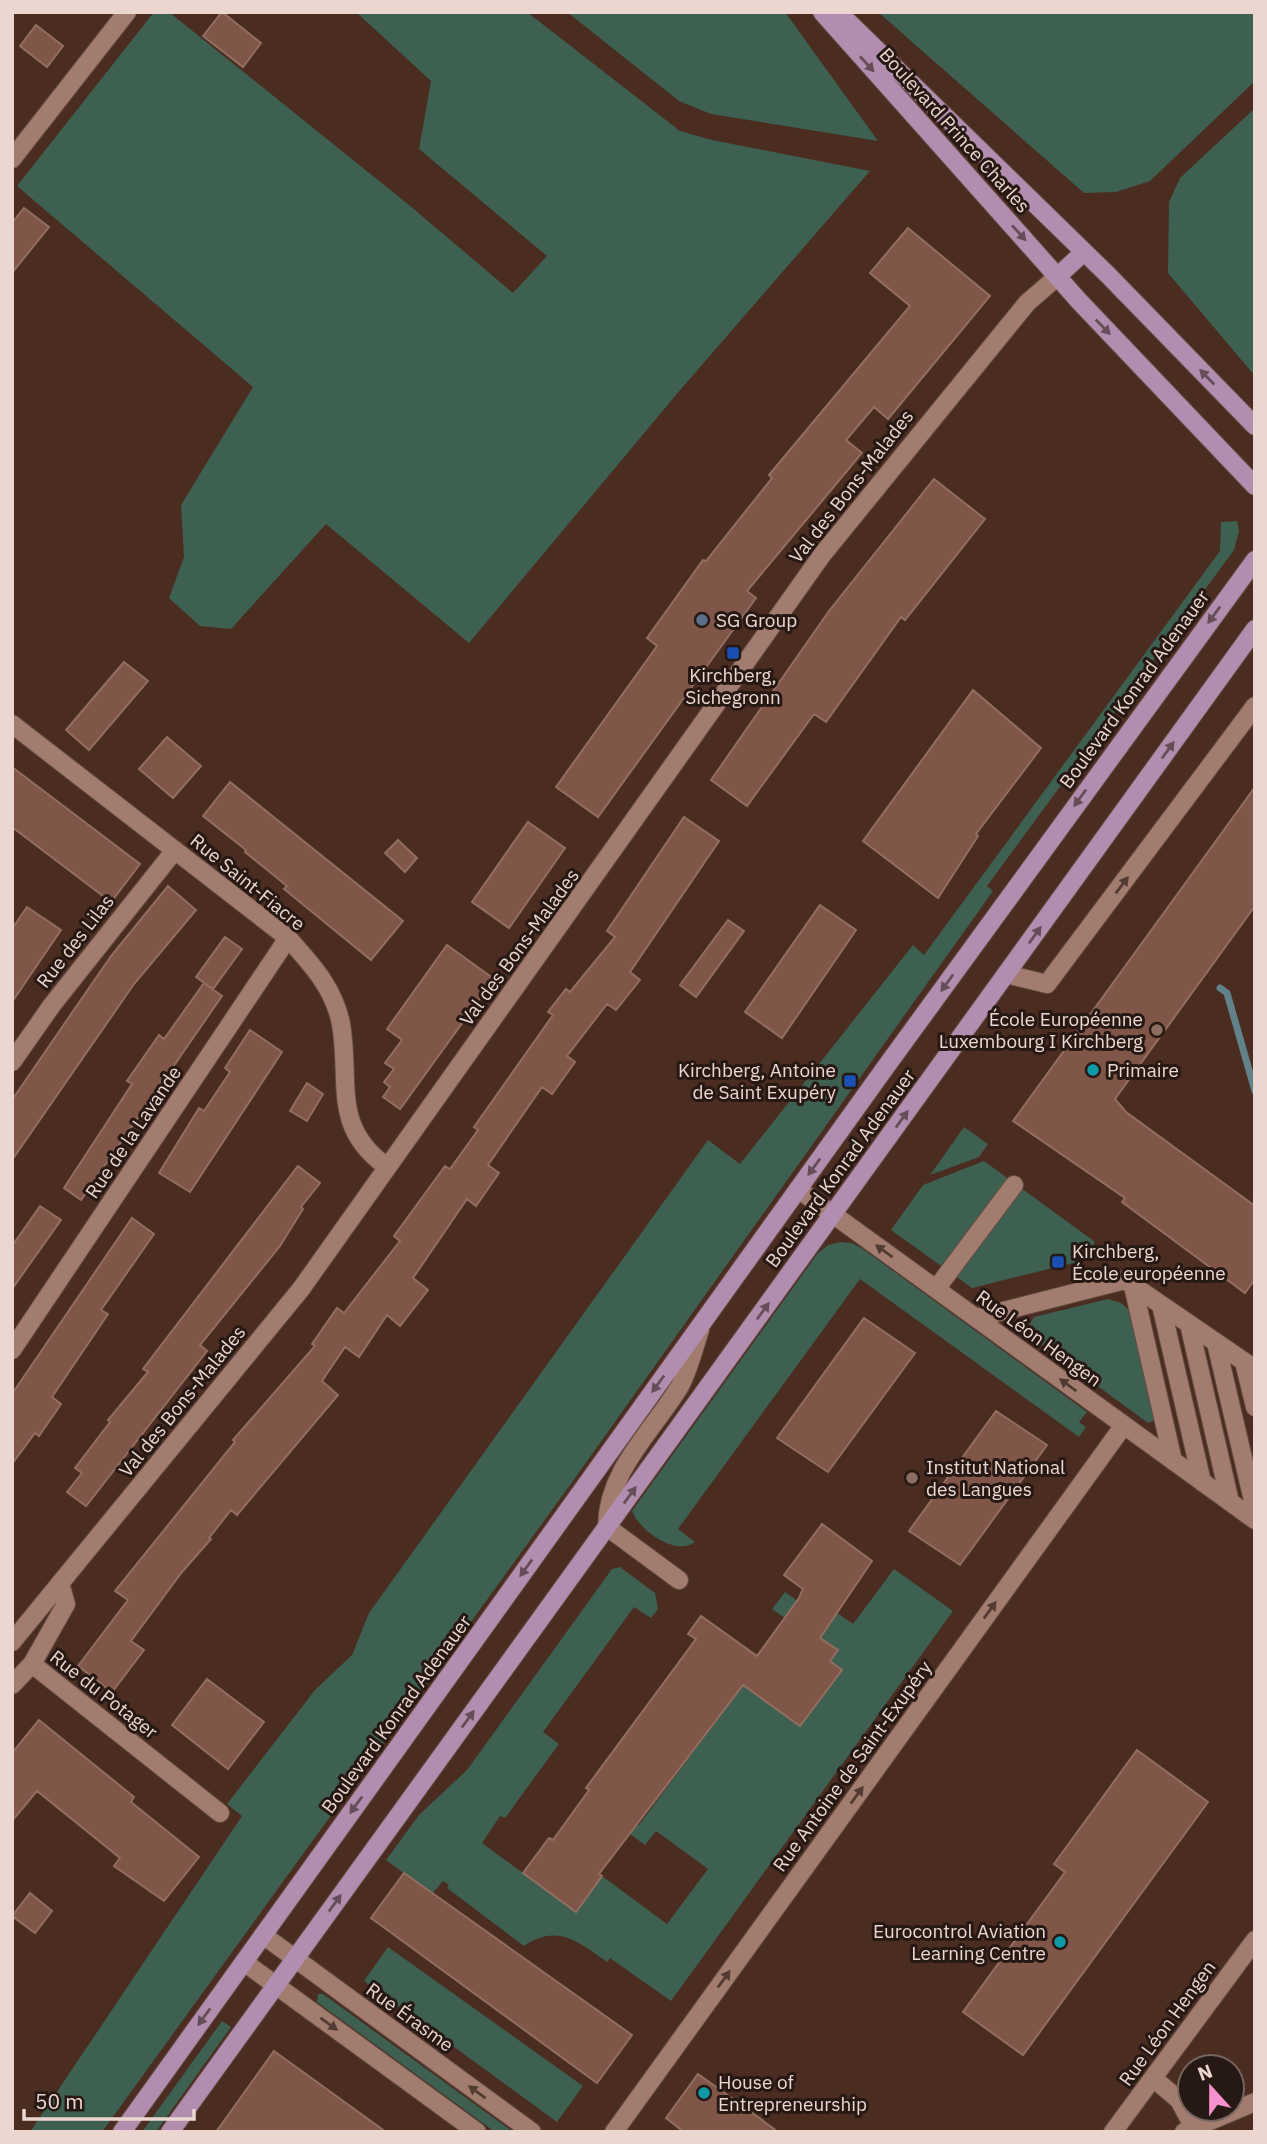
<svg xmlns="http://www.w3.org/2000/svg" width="1267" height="2144" font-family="'IBM Plex Sans',sans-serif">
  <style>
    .green { fill: #3d6051 }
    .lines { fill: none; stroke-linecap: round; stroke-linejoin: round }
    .stream { stroke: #628289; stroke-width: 7 }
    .building { fill: #7f5648; stroke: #926e61; stroke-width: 2 }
    .minor-casing { stroke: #644a41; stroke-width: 20 }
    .major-casing { stroke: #644a41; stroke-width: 20 }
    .minor { stroke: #a17c6f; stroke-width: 18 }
    .major { stroke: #b18eaf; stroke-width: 18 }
    .oneway { fill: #654d59 }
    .oneway2 { fill: #513b33 }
    .service-dot { fill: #5c6f8a; stroke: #261813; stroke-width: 2.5 }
    .transit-dot { fill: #1a4fb4; stroke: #261813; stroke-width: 2.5 }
    .education-dot { fill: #8d6e63; stroke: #261813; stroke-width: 2.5 }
    .culture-dot { fill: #0f9aa8; stroke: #261813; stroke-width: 2.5 }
    .labels { text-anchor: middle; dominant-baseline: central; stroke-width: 6; stroke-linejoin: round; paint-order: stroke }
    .street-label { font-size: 19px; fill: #ebd7d0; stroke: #261813 }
    .poi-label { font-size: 19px; fill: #ebd7d0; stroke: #261813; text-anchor: start }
  </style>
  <rect width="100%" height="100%" fill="#4a2c21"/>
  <!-- green -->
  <path class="green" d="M154,12H169L409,205L513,293L547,256L419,149L431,81L356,12H527L680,131L712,140L870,171L681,389L469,643L326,524L231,629L200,626L169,598L184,557L181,505L253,387L17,186Z
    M567,12H785L878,141L711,114L679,101Z
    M878,12H1255V81L1150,181L1116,192L1084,193Z
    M1255,108V376L1168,273L1169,202L1180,178Z
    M1237,521L1239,531L1234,550L987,886L993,891L570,1485L102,2132H30L242,1816L227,1804L315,1690L352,1655L369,1613L708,1140L740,1164L913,945L924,955L1220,551L1221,522Z
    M964,1127L988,1144L979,1157L930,1175Z
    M984,1161L1095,1242L1085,1260L972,1288L891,1230L923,1185Z
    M840,1242L852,1243L863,1249L1087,1412L1079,1422L1086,1427L1079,1437L860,1279L678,1529L695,1542C676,1557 639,1530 632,1511L818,1253L828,1245Z
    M1108,1299L1121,1303L1131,1312L1161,1417L1148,1423L1039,1343L1029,1325L1034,1317Z
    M620,1567L655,1593L658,1609L651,1618L634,1607L543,1732L559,1744L505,1818L500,1816L482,1843L575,1911L602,1876L667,1924L708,1869L656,1831L645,1845L630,1834L636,1824L639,1825L743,1685L800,1726L841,1670L830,1661L837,1650L788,1614L785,1618L772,1609L785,1592L829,1624L837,1613L853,1624L894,1569L953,1611L671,2001L610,1958L607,1962C579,1942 557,1923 524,1946L447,1888L449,1885L443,1881L432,1894L386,1860L419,1815L467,1770L612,1569Z
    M388,1947L583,2086L557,2122L364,1981Z
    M318,1994H323L513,2132H495L317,2002Z
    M222,2021L231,2027L156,2132H142Z"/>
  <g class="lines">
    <!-- stream -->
    <path class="stream" d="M1220,988L1227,993L1255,1091"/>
  </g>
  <!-- building -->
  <path class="building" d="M222,12L261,43L243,67L203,36Z
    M36,25L63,46L47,67L20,46Z
    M24,208L49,227L12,273V223Z
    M908,228L990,296L888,419L874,407L846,440L862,453L747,591L756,598L598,817L556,787L657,646L647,638L703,560L706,561L772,478L769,475L910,306L870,273Z
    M934,479L985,519L905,620L901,617L826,722L814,714L747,806L711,780L829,611Z
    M124,662L148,681L89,750L66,730Z
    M973,690L1041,748L976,834L978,836L938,898L863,841Z
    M167,737L201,766L173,798L139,769Z
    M12,767L140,864L111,902L12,827Z
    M230,782L403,921L371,960L284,889L287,886L245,852L246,850L203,816Z
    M1255,787V906L1115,1099L1126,1112L1255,1206V1279L1245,1293L1122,1202L1125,1198L1013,1121Z
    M684,817L719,841L630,972L640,980L616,1010L607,1004L567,1056L575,1062L552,1094L542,1087L488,1165L499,1173L476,1206L467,1199L413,1278L428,1290L400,1326L387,1315L359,1357L345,1347L322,1381L338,1395L237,1515L231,1510L209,1538L211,1539L182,1572L131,1641L144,1650L112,1692L78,1666L128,1600L115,1591L235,1442L233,1440L315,1346L312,1344L337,1308L344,1313L400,1241L394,1236L445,1166L450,1169L478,1130L474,1127L553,1015L548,1012L566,989L570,992L615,937L607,931Z
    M528,822L565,848L509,928L472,902Z
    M398,840L417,858L405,872L385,853Z
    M168,886L196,910L134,984L12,1160V1100L111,956Z
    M820,905L856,930L782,1038L745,1012Z
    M27,907L61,930L12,1002V929Z
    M728,920L744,931L696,997L680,985Z
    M225,937L242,949L213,989L196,977Z
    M447,945L494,979L400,1109L383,1097L390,1087L384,1082L394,1069L385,1063L402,1040L387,1029Z
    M204,983L222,996L81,1200L64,1188L132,1084L127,1081L159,1035L164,1039Z
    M250,1030L282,1052L190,1192L159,1173L199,1108L204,1111L230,1072L225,1068Z
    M307,1083L323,1094L307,1121L290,1111Z
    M298,1166L320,1183L301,1207L303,1209L280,1246L200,1345L207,1351L86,1506L67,1492L82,1473L75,1468L110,1422L108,1420L148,1372L143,1369Z
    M40,1206L61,1220L12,1289V1246Z
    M132,1218L154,1234L101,1310L108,1314L52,1397L61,1404L39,1436L35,1433L12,1464V1394Z
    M864,1318L915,1353L828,1472L777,1438Z
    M996,1411L1047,1445L960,1565L909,1531Z
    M822,1524L872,1561L820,1638L838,1650L830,1661L842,1670L800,1726L743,1685L599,1874L602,1876L576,1912L523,1873L549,1838L553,1840L589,1790L586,1788L696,1639L688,1634L701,1616L757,1656L799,1598L803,1589L784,1575Z
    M207,1679L264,1722L228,1769L172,1725Z
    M39,1720L134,1797L131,1802L199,1857L164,1901L114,1866L120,1858L37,1791L12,1821V1753Z
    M1137,1750L1208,1802L1023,2055L963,2012L1065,1872L1054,1864Z
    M404,1873L632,2035L597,2083L371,1918Z
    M30,1893L52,1911L35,1933L12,1916Z
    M274,2051L386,2132H216Z
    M698,2074L750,2111L778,2132H684L666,2118Z"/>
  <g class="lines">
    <!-- minor casing -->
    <g class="minor-casing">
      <path id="minor" d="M12,159L127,12
        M12,724L288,938C312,965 334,988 341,1024C351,1081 331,1127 386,1166
        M1006,974L1047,984L1255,706
        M12,1062L52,1005L175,850
        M798,1189L1255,1520
        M1133,1286L1173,1461
        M936,1289L1014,1185
        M1161,1305L1202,1482
        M976,1318L1125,1280L1255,1369
        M1189,1324L1230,1502
        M1216,1343L1255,1509
        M12,1350L288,938
        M1244,1362L1255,1407
        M679,1580L607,1527C607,1471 652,1432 680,1386C689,1369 694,1348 700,1330
        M60,1583L66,1604L32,1664L220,1813
        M12,1642L301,1289L822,555L1027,303L1058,276
        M12,1685L32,1664
        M263,1935L532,2132
        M244,1962L477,2132
        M1153,2078L1179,2100L1194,2128
        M614,2132L1124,1425
        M1113,2132L1255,1940
        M1184,2132L1255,2102"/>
    </g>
    <!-- major casing -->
    <g class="major-casing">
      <path id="major" d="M822,12L1079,301L1255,486
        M838,12L1108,275L1255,426
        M1058,276L1084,252
        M122,2132L885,1068L1255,560
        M170,2132L1255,629"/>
    </g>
    <!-- minor -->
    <use href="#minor" class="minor"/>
    <!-- major -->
    <use href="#major" class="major"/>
  </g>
  <!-- one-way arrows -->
  <defs><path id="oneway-solid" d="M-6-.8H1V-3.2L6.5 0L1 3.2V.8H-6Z" transform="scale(1.75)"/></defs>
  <g class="oneway">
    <use href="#oneway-solid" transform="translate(867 64) rotate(48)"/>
    <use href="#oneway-solid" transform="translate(1019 233) rotate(48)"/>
    <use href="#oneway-solid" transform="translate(1103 327) rotate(46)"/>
    <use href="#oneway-solid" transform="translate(1207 377) rotate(-134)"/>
    <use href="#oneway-solid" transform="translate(1214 615) rotate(126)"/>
    <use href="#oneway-solid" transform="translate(1168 750) rotate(-54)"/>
    <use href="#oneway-solid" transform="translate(1080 798) rotate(126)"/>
    <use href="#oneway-solid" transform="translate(1035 935) rotate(-54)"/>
    <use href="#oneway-solid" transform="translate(947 983) rotate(126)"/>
    <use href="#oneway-solid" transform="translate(902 1119) rotate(-54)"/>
    <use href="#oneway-solid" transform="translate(814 1167) rotate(126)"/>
    <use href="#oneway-solid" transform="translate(763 1311) rotate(-54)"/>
    <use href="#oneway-solid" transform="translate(658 1384) rotate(126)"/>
    <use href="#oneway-solid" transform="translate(630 1495) rotate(-54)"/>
    <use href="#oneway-solid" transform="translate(526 1568) rotate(126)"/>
    <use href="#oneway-solid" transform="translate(468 1719) rotate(-54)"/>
    <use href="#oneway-solid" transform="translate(356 1805) rotate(126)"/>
    <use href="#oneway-solid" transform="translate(335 1903) rotate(-54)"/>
    <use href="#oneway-solid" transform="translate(204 2017) rotate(126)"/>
  </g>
  <g class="oneway2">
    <use href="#oneway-solid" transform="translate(1122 885) rotate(-53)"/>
    <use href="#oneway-solid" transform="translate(884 1251) rotate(-144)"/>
    <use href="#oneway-solid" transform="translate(1068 1385) rotate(-144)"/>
    <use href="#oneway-solid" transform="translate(990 1610) rotate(-54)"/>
    <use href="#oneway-solid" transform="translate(857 1795) rotate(-54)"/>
    <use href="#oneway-solid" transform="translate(724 1979) rotate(-54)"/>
    <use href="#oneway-solid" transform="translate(329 2024) rotate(36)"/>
    <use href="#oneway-solid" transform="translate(477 2092) rotate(-144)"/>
  </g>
  <!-- markers -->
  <circle class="service-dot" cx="702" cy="620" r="7"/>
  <g class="transit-dot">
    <rect x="726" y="646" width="14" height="14" rx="3.5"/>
    <rect x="843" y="1074" width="14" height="14" rx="3.5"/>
    <rect x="1051" y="1255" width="14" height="14" rx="3.5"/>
  </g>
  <g class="education-dot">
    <circle cx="1157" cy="1030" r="7"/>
    <circle cx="912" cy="1478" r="7"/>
  </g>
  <g class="culture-dot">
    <circle cx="1093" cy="1070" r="7"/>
    <circle cx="1060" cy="1942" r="7"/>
    <circle cx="704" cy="2093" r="7"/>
  </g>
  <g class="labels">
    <!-- street labels -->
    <g class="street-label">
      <text transform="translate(955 130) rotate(48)">Boulevard Prince Charles</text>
      <text transform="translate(851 486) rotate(-52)">Val des Bons-Malades</text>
      <text transform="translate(1134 689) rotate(-54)">Boulevard Konrad Adenauer</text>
      <text transform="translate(248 882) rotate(39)">Rue Saint-Fiacre</text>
      <text transform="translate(75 941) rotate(-52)">Rue des Lilas</text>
      <text transform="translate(519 947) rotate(-54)">Val des Bons-Malades</text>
      <text transform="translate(133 1132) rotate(-56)">Rue de la Lavande</text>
      <text transform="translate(840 1168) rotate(-54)">Boulevard Konrad Adenauer</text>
      <text transform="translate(1039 1338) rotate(36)">Rue Léon Hengen</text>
      <text transform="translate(182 1401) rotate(-51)">Val des Bons-Malades</text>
      <text transform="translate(104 1694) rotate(38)">Rue du Potager</text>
      <text transform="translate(396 1714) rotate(-54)">Boulevard Konrad Adenauer</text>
      <text transform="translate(852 1766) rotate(-54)">Rue Antoine de Saint-Exupéry</text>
      <text transform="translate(410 2017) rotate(36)">Rue Érasme</text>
      <text transform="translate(1167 2023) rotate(-54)">Rue Léon Hengen</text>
    </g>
    <!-- poi labels -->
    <g class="poi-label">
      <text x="716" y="620">SG Group</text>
      <text x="733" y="675" text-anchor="middle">Kirchberg,<tspan x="733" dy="22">Sichegronn</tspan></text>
      <text x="1143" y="1019" text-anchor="end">École Européenne<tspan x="1143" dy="22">Luxembourg I Kirchberg</tspan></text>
      <text x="836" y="1070" text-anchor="end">Kirchberg, Antoine<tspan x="836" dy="22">de Saint Exupéry</tspan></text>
      <text x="1107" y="1070">Primaire</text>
      <text x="1072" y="1251">Kirchberg,<tspan x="1072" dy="22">École européenne</tspan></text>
      <text x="926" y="1467">Institut National<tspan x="926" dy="22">des Langues</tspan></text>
      <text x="1046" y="1931" text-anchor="end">Eurocontrol Aviation<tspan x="1046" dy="22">Learning Centre</tspan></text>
      <text x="718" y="2082">House of<tspan x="718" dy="22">Entrepreneurship</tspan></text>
    </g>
  </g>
  <!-- border -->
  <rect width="1267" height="2144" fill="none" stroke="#ebd7d0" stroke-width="28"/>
  <!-- north arrow -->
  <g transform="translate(1211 2088) rotate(339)"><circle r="33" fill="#261813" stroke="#75645f" stroke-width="2"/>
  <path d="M0-5L12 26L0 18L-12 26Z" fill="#f690cf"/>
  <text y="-10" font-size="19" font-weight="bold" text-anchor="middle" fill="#ebd7d0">N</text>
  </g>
  <!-- scale -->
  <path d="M24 2109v10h170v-10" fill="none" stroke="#ebd7d0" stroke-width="3.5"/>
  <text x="35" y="2109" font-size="21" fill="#ebd7d0" stroke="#261813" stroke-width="5" paint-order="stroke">50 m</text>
</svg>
